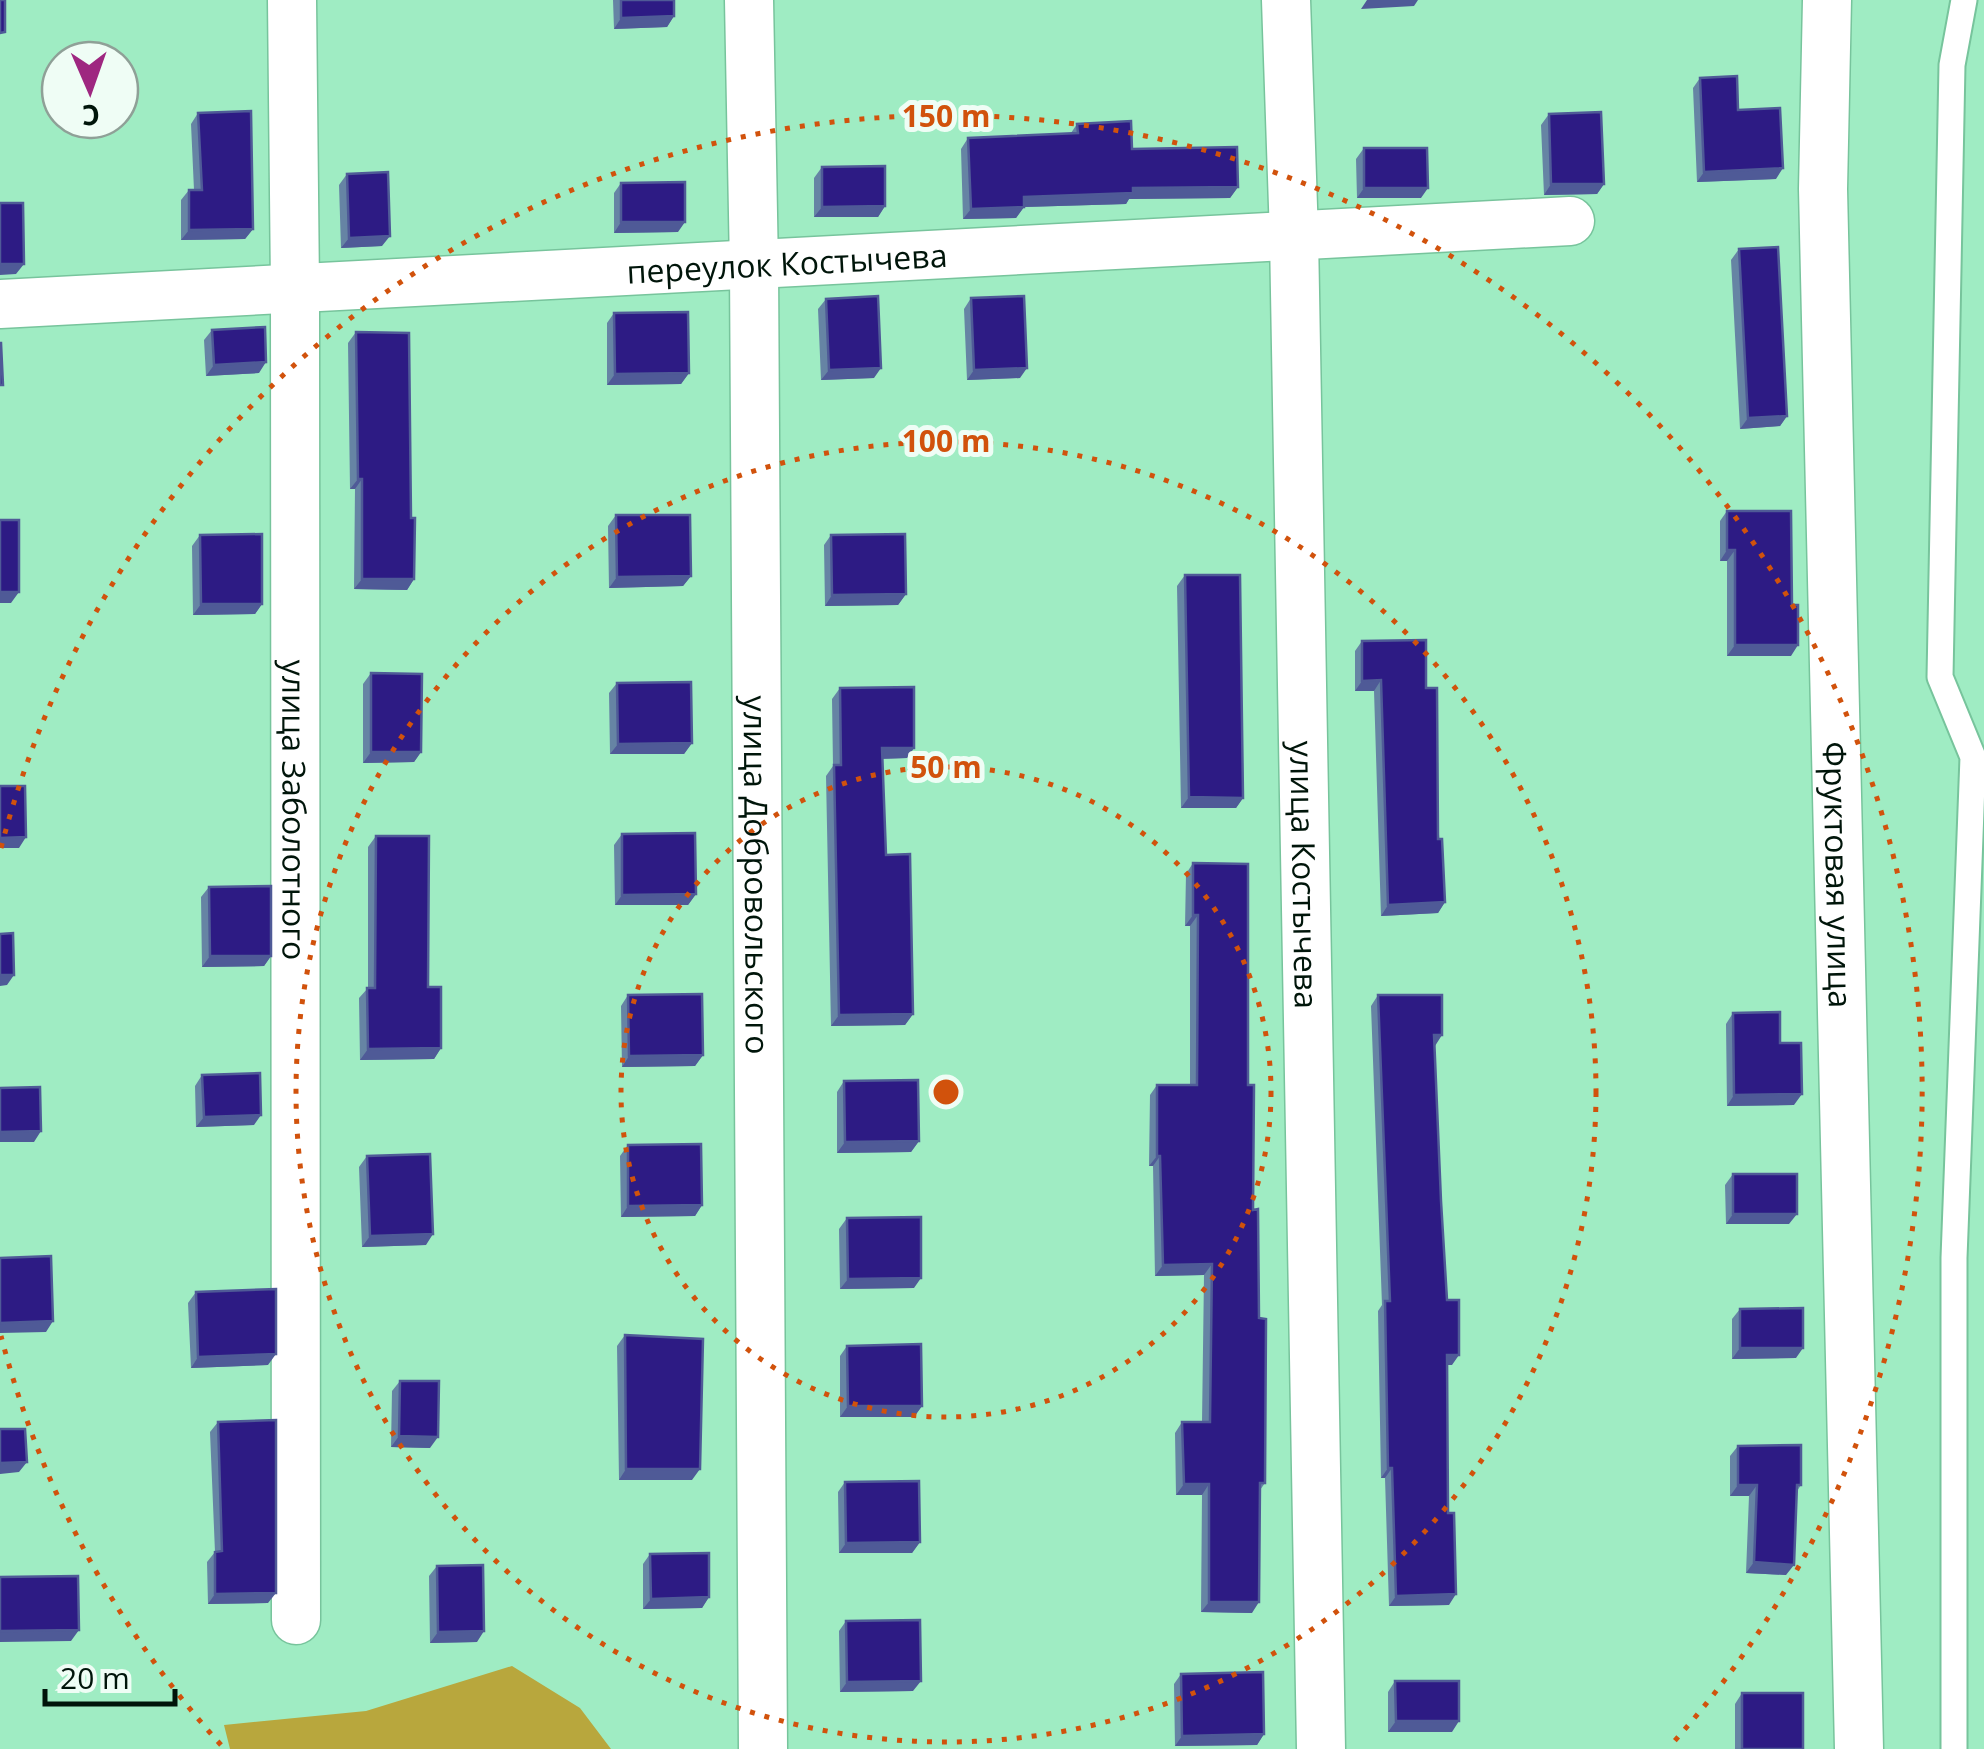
<svg xmlns="http://www.w3.org/2000/svg" width="1984" height="1749" font-family="'Open Sans',sans-serif">
  <style>
    .green { fill: #b8a73d }
    .lines { fill: none; stroke-linecap: round; stroke-linejoin: round }
    .service-casing { stroke: #77c49c; stroke-width: 29 }
    .minor-casing { stroke: #77c49c; stroke-width: 51 }
    .service { stroke: #fff; stroke-width: 25 }
    .minor { stroke: #fff; stroke-width: 48 }
    .wall { fill: #6684a4 }
    .shaded-wall { fill: #4f5a97 }
    .building { fill: #2d1b84; stroke: #4f5a97; stroke-width: 2.5 }
    .ring { fill: none; stroke: #d1520c; stroke-width: 5; stroke-dasharray: 5 10 }
    .labels { text-anchor: middle; dominant-baseline: central; stroke-width: 10; stroke-linejoin: round; paint-order: stroke }
    .street-label { font-size: 32px; fill: #00150a; stroke: #effdf5 }
    .centre { fill: #d1520c; stroke: #effdf5; stroke-width: 5 }
    .ring-label { font-size: 30px; text-anchor: middle; font-weight: bold; fill: #d1520c; stroke: #effdf5; stroke-width: 10; stroke-linejoin: round; paint-order: stroke }
  </style>
  <rect width="100%" height="100%" fill="#9fecc3"/>
  <!-- green -->
  <path class="green" d="M512,1666L580,1708L611,1749H230L224,1725L366,1711Z"/>
  <g class="lines">
    <!-- service casing -->
    <g class="service-casing">
      <path id="service" d="M1954,1749V1258L1973,757L1940,677L1952,65L1964,0"/>
    </g>
    <!-- minor casing -->
    <g class="minor-casing">
      <g id="minor">
        <path id="s1" d="M292,0L295,288L296,1620"/>
        <path id="s2" d="M749,0L754,267L763,1749"/>
        <path id="s3" d="M1286,0L1294,236L1321,1749"/>
        <path id="s4" d="M1827,0L1823,189L1859,1749"/>
        <path id="s5" d="M0,304L1570,221"/>
      </g>
    </g>
    <!-- service -->
    <use href="#service" class="service"/>
    <!-- minor -->
    <use href="#minor" class="minor"/>
  </g>
  <!-- wall -->
  <path class="wall" d="M613,0H674V16L667,27L614,29Z
    M1700,78L1738,110L1776,179L1697,182L1693,88Z
    M198,113L253,229L245,239L181,240V200L189,190H194L191,124Z
    M1549,114L1604,184L1597,194L1544,195L1541,125Z
    M1077,124L1132,149L1238,187L1230,198L1129,199L1126,204L1024,207L1016,218L963,219L961,149L968,138L1071,133Z
    M1364,148L1421,198H1357L1356,159Z
    M822,167L885,206L878,217H814V178Z
    M347,174L382,246L341,248L339,185Z
    M621,183L678,232L614,233V193Z
    M1739,249L1787,416L1780,426L1740,429L1731,260Z
    M971,298L1020,378L967,380L964,309Z
    M826,299L874,378L821,380L818,309Z
    M614,313L689,373L681,384L607,385V323Z
    M212,330L259,373L206,376L204,340Z
    M356,332L414,579L407,590L354,589L355,489H350L348,343Z
    M1727,511L1792,605L1791,656H1727V561H1720V521Z
    M616,515L691,576L683,586L609,588L608,526Z
    M200,535L262,604L255,614L193,615L192,546Z
    M831,535L906,594L898,605L825,606L824,545Z
    M1185,575L1243,798L1236,808H1181L1177,586Z
    M1362,641L1426,688L1445,902L1438,913L1381,916L1374,691H1355V651Z
    M371,673L421,752L414,762L363,763V684Z
    M617,683L692,743L684,754H610L609,693Z
    M840,688L914,748L907,758L882,759L886,855L913,1014L905,1025L831,1026L826,776L833,766L832,699Z
    M622,834L696,894L688,905H615L614,845Z
    M376,836L428,987L441,1048L434,1059L360,1060L359,998L368,988V847Z
    M1193,863L1248,1085L1265,1483L1260,1490L1252,1613L1201,1612L1202,1495H1176L1175,1433L1182,1422H1202L1204,1275L1155,1276L1153,1166H1149L1150,1095L1157,1085H1190V926H1185L1186,874Z
    M209,887L271,956L264,966L202,967L201,897Z
    M628,995L703,1055L695,1066L622,1067L621,1006Z
    M1378,995L1434,1046L1441,1201L1452,1365H1447L1449,1605L1389,1606L1385,1478H1381L1378,1311L1382,1305L1371,1006Z
    M1733,1013L1794,1105L1727,1106L1726,1024Z
    M202,1075L254,1125L196,1127L195,1086Z
    M844,1081L919,1141L911,1152L837,1153V1092Z
    M628,1145L702,1205L695,1216L621,1217L620,1156Z
    M367,1156L426,1245L362,1247L359,1167Z
    M1733,1174L1789,1224H1726L1725,1185Z
    M847,1218L914,1288L840,1289L839,1229Z
    M196,1292L268,1365L191,1368L188,1303Z
    M1740,1309L1796,1358L1732,1359V1319Z
    M625,1335L692,1480H619L617,1346Z
    M847,1346L922,1406L914,1417H840V1356Z
    M400,1381L430,1448L391,1447L392,1391Z
    M218,1422L268,1603L208,1604L207,1562L215,1552L210,1432Z
    M1738,1446L1801,1485L1797,1491L1786,1575L1746,1573L1749,1496H1730V1456Z
    M845,1482L920,1542L912,1553H839L838,1492Z
    M650,1554L709,1597L702,1608L643,1609V1564Z
    M437,1566L477,1642L430,1643L429,1576Z
    M846,1621L913,1691L840,1692L839,1631Z
    M1181,1674L1264,1734L1257,1745L1175,1746L1174,1684Z
    M1395,1681L1452,1732H1388V1692Z
    M1742,1693L1803,1749H1735V1704Z"/>
  <!-- shaded-wall -->
  <path class="shaded-wall" d="M1367,0H1418L1414,6L1361,9Z
    M674,16L667,27L614,29L621,18Z
    M1783,168L1776,179L1697,182L1704,172Z
    M1551,184H1604L1597,194L1544,195Z
    M1238,187L1230,198L1129,199L1126,204L1024,207L1016,218L963,219L971,209L1024,197L1133,188Z
    M1364,188H1428L1421,198H1357Z
    M885,206L878,217H814L822,207Z
    M621,222H685L678,232L614,233Z
    M253,229L245,239L181,240L189,230Z
    M390,236L382,246L341,248L349,238Z
    M0,264H24L16,274L0,275Z
    M266,362L259,373L206,376L214,365Z
    M881,368L874,378L821,380L829,370Z
    M1027,368L1020,378L967,380L974,370Z
    M689,373L681,384L607,385L615,374Z
    M1787,416L1780,426L1740,429L1748,418Z
    M358,479H362L355,489H350Z
    M1727,550H1735L1727,561H1720Z
    M691,576L683,586L609,588L617,577Z
    M362,579H414L407,590L354,589Z
    M0,592H19L11,603H0Z
    M906,594L898,605L825,606L832,595Z
    M201,604H262L255,614L193,615Z
    M1735,645H1798L1791,656H1727Z
    M1381,680L1374,691H1355L1362,681Z
    M692,743L684,754H610L618,744Z
    M882,748H914L907,758L874,759Z
    M371,752H421L414,762L363,763Z
    M1189,797L1243,798L1236,808H1181Z
    M26,837L19,848H0V838Z
    M696,894L688,905H615L622,895Z
    M1445,902L1438,913L1381,916L1388,905Z
    M1193,915H1198L1190,926H1185Z
    M210,956H271L264,966L202,967Z
    M0,975H14L7,985L0,986Z
    M913,1014L905,1025L831,1026L839,1015Z
    M1434,1035H1442L1435,1046Z
    M441,1048L434,1059L360,1060L368,1049Z
    M703,1055L695,1066L622,1067L629,1056Z
    M1802,1094L1794,1105L1727,1106L1734,1095Z
    M261,1115L254,1125L196,1127L204,1117Z
    M41,1131L34,1142H0V1132Z
    M919,1141L911,1152L837,1153L845,1142Z
    M1157,1156H1160L1153,1166H1149Z
    M702,1205L695,1216L621,1217L628,1206Z
    M1733,1214H1797L1789,1224H1726Z
    M433,1234L426,1245L362,1247L370,1236Z
    M1212,1264L1204,1275L1155,1276L1163,1265Z
    M921,1278L914,1288L840,1289L848,1279Z
    M53,1321L46,1332L0,1333V1323Z
    M1740,1348H1803L1796,1358L1732,1359Z
    M276,1354L268,1365L191,1368L198,1357Z
    M1447,1355H1459L1452,1365H1439Z
    M848,1406H922L914,1417H840Z
    M399,1436L438,1437L430,1448L391,1447Z
    M27,1462L19,1472L0,1474V1463Z
    M1388,1468H1392L1385,1478H1381Z
    M626,1469H700L692,1480H619Z
    M1184,1484H1209L1202,1495H1176Z
    M1738,1485H1757L1749,1496H1730Z
    M920,1542L912,1553H839L846,1543Z
    M1754,1562L1794,1565L1786,1575L1746,1573Z
    M276,1593L268,1603L208,1604L215,1594Z
    M1456,1594L1449,1605L1389,1606L1396,1596Z
    M709,1597L702,1608L643,1609L651,1599Z
    M1209,1602H1259L1252,1613L1201,1612Z
    M79,1630L71,1641L0,1642V1631Z
    M484,1631L477,1642L430,1643L438,1632Z
    M921,1681L913,1691L840,1692L847,1682Z
    M1396,1721H1459L1452,1732H1388Z
    M1264,1734L1257,1745L1175,1746L1182,1736Z"/>
  <!-- building -->
  <path class="building" d="M0,0H5V32L0,33Z
    M621,0H674V16L621,18Z
    M1737,76L1738,110L1780,108L1783,168L1704,172L1700,78Z
    M251,111L253,229L189,230V190H202L198,113Z
    M1601,112L1604,184H1551L1549,114Z
    M1131,121L1132,149L1237,147L1238,187L1133,188V193L1024,197V207L971,209L968,138L1078,133L1077,124Z
    M1364,148H1427L1428,188H1364Z
    M885,166V206L822,207V167Z
    M388,172L390,236L349,238L347,174Z
    M685,182V222H621V183Z
    M0,203H23L24,264H0Z
    M1778,247L1787,416L1748,418L1739,249Z
    M878,296L881,368L829,370L826,299Z
    M1024,296L1027,368L974,370L971,298Z
    M688,312L689,373L615,374L614,313Z
    M265,327L266,362L214,365L212,330Z
    M356,332L409,333L411,518H415L414,579H362V479H358Z
    M0,343H1L3,385H0Z
    M1727,511H1791L1792,605H1798V645H1735V550H1727Z
    M616,515H690L691,576L617,577Z
    M0,520H19V592H0Z
    M262,534V604H201L200,535Z
    M905,534L906,594L832,595L831,535Z
    M1185,575H1240L1243,798L1189,797Z
    M1426,640V688H1437L1438,839H1442L1445,902L1388,905L1381,680L1362,681V641Z
    M371,673L422,674L421,752H371Z
    M691,682L692,743L618,744L617,683Z
    M914,687V748H882L886,855L910,854L913,1014L839,1015L834,765H841L840,688Z
    M0,786H25L26,837L0,838Z
    M695,833L696,894L622,895V834Z
    M376,836H429L428,987H441V1048L368,1049L367,988H375Z
    M1193,863L1248,864V1085H1254L1253,1210L1258,1209L1259,1318L1266,1319L1265,1483H1260L1259,1602H1209V1484H1184L1182,1422H1210L1212,1264L1163,1265L1160,1156H1157V1085H1197L1198,915H1193Z
    M271,886V956H210L209,887Z
    M13,933L14,975H0V934Z
    M702,994L703,1055L629,1056L628,995Z
    M1378,995H1442V1035H1434L1441,1201L1447,1300H1459V1355H1447L1448,1513H1454L1456,1594L1396,1596L1392,1468H1388L1385,1301H1390Z
    M1780,1012V1043H1801L1802,1094L1734,1095L1733,1013Z
    M260,1073L261,1115L204,1117L202,1075Z
    M918,1080L919,1141L845,1142L844,1081Z
    M40,1087L41,1131L0,1132V1088Z
    M701,1144L702,1205L628,1206V1145Z
    M430,1154L433,1234L370,1236L367,1156Z
    M1733,1174H1797V1214H1733Z
    M921,1217V1278L848,1279L847,1218Z
    M51,1256L53,1321L0,1323V1258Z
    M276,1289V1354L198,1357L196,1292Z
    M1803,1308V1348H1740V1309Z
    M625,1335L703,1339L700,1469H626Z
    M921,1344L922,1406H848L847,1346Z
    M400,1381H439L438,1437L399,1436Z
    M276,1420V1593L215,1594V1552L222,1551L218,1422Z
    M0,1429H25L27,1462L0,1463Z
    M1801,1445V1485H1797L1794,1565L1754,1562L1757,1485H1738V1446Z
    M919,1481L920,1542L846,1543L845,1482Z
    M709,1553V1597L651,1599L650,1554Z
    M483,1565L484,1631L438,1632L437,1566Z
    M78,1576L79,1630L0,1631V1577Z
    M920,1620L921,1681L847,1682L846,1621Z
    M1263,1672L1264,1734L1182,1736L1181,1674Z
    M1395,1681H1459V1721H1396Z
    M1742,1693H1803V1749H1742Z"/>
  <!-- distance rings -->
  <g class="ring">
    <circle cx="946" cy="1092" r="325"/>
    <circle cx="946" cy="1092" r="650"/>
    <path d="M221 1745A976 976 0 0 1 1 1336M1 848A976 976 0 1 1 1671 1745"/>
  </g>
  <g class="labels">
    <!-- street labels -->
    <g class="street-label">
      <text stroke="none"><textPath href="#s5" startOffset="788">переулок Костычева</textPath></text>
      <text stroke="none"><textPath href="#s1" startOffset="810">улица Заболотного</textPath></text>
      <text stroke="none"><textPath href="#s2" startOffset="875">улица Добровольского</textPath></text>
      <text stroke="none"><textPath href="#s3" startOffset="875">улица Костычева</textPath></text>
      <text stroke="none"><textPath href="#s4" startOffset="875">Фруктовая улица</textPath></text>
    </g>
  </g>
  <circle cx="946" cy="1092" r="15" class="centre"/>
  <g class="ring-label">
    <text x="946" y="127">150 m</text>
    <text x="946" y="452">100 m</text>
    <text x="946" y="778">50 m</text>
  </g>
  <!-- north arrow -->
  <g transform="translate(90 90) rotate(178)"><circle r="48" fill="#effdf5" stroke="#8fa097" stroke-width="2.5"/>
  <path d="M0-8L18 38L0 25L-18 38Z" fill="#9e2780"/>
  <text y="-15" font-size="28" font-weight="bold" text-anchor="middle" fill="#00150a">С</text>
  </g>
  <!-- scale -->
  <path d="M45 1689v15h130v-15" fill="none" stroke="#00150a" stroke-width="5"/>
  <text x="60" y="1689" font-size="30" fill="#00150a" stroke="#effdf5" stroke-width="8" paint-order="stroke">20 m</text>
</svg>
